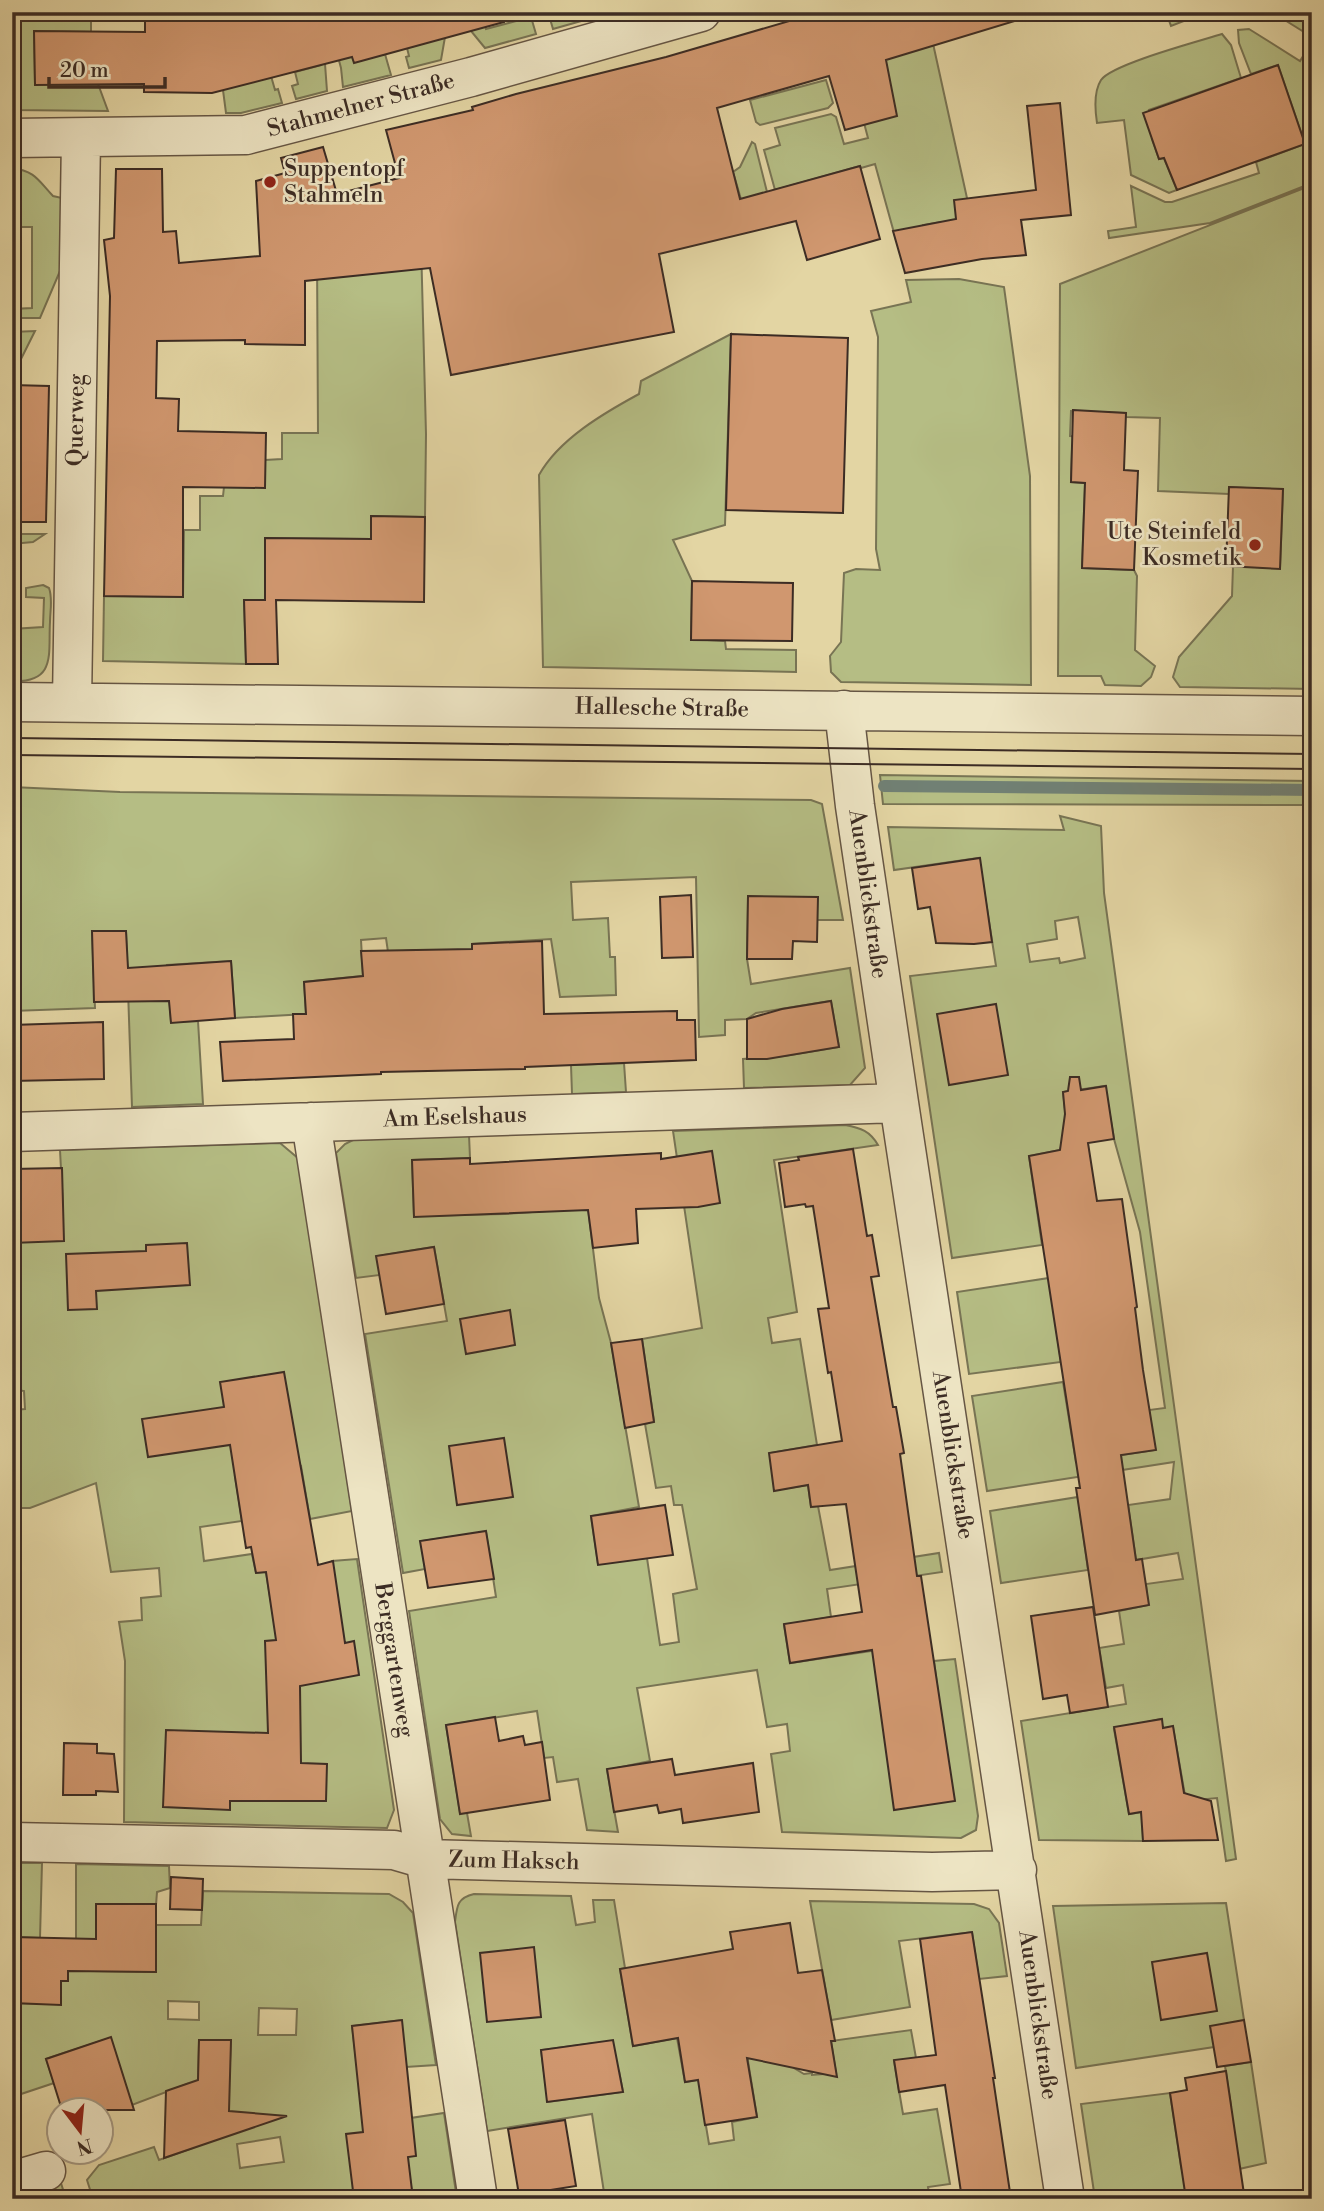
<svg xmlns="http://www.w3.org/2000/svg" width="1324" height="2211" font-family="'Libre Bodoni',serif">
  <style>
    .green { fill: #b5bd84; stroke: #787454; stroke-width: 2; fill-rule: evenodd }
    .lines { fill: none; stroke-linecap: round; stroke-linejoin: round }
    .stream { stroke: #718074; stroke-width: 12 }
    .building { fill: #d0976f; stroke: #3c2c24; stroke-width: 2 }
    .minor-casing { stroke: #665644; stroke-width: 41 }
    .minor { stroke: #ede4c3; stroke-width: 38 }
    .tram { stroke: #3c2c24; stroke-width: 2 }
    .poi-dot { fill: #8f2418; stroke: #ede4c3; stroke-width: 2.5 }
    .labels { text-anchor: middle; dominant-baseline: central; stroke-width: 5; stroke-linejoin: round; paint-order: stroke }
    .street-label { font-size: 23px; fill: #3c2c24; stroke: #ede4c3 }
    .poi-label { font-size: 23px; fill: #3c2c24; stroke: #ede4c3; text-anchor: start }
  </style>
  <rect width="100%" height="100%" fill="#e3d5a3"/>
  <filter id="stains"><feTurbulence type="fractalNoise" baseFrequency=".00286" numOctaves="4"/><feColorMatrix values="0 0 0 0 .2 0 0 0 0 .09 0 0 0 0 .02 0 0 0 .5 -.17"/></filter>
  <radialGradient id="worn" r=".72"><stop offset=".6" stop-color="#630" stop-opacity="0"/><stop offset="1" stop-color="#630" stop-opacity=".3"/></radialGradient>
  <!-- green -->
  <path class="green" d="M12,12H91V32L34,31L35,84H98L108,111L12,110Z
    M307,12H311L325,64L327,91L296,99L292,86L298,84L295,72L321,65Z
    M326,12L385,54L391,75L343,87L341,68Z
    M465,12H481L486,29L531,17L536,34L485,48L471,31Z
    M548,12H613L553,29Z
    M1166,12H1207L1171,26Z
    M1272,12H1312V37Z
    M1249,29L1300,61L1312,42V183L1210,223L1109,238L1108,231L1136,227L1131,186L1165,202H1172L1259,173L1256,162L1305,144L1278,65L1251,74L1239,43L1238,30Z
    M1222,34L1231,45L1241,78L1149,110L1157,137L1152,139L1159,159L1164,158L1177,190L1169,193L1131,175L1124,120L1097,123C1095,110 1094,91 1101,80C1112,64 1200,41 1222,34Z
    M445,37L441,60L409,68L406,57L409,56L407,48Z
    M932,39L974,230L941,222L923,225L924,235L896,240L875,164L861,168L860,166L775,190L764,150L780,145L775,128L831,114L836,117L844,144L868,138L846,55Z
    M221,75L271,76L275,90L278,89L282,103L241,113H226Z
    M826,80L833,103L828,108L760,125L756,122L750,100Z
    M752,142L755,144L767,192L750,230L733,172L740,167Z
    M12,168C35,171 38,180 53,196L62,198L60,271L40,318H12V309L32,308V227H12Z
    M1312,185V689L1180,687L1173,677L1179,657L1232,596L1233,566L1280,568L1283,490L1230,487L1229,494L1158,491L1160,418L1126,417L1125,413L1071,411L1070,436L1086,437L1072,449L1071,482L1085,483L1082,568L1134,570L1137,576L1135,650L1155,666L1151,677L1141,686L1105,685L1101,676H1058L1060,284Z
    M421,243L426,434L425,517L371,516V539L265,538V600L244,601L246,664L103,661L104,596L183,597L184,530H200V496H223L224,487L265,460L282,459V433H318L317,253Z
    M959,279L1004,287L1030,476L1031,685L841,682L831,672L830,656L841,642L844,573L856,569L880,570L876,549L878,337L871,311L911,302L906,280Z
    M35,331L16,369V385H12V332Z
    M731,334L725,525L673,540L692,581L691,639L725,641L726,649L796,650V672L543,667L539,475C559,439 604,413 639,394L641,381Z
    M12,534H45L33,542L12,544Z
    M43,585L49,588C53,599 50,610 50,622C48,653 57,683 12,681V629L43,627L44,598L26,597V588Z
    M880,775L1312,781V805L883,804Z
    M12,787L120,792L811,800L822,804L843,920H817V897H748L747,959L751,984L850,968L865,1068L850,1085L744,1088L743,1059L784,1056L839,1047L831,1001L756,1013L747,1019L725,1020V1035L699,1037L696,877L571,882L573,920L608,918L610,957H615L616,995L560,997L551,939L472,944V961L417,995L416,950L388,952L386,938L361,940L363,976L304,982L306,1014L235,1018L231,961L167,965L171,1022L198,1021L203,1104L132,1107L126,931H92L95,1008L12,1011Z
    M1060,816L1101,826L1104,893L1236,1859L1226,1861L1217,1798L1186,1801L1173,1727L1163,1728L1161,1719L1114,1729L1129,1814L1142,1812L1143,1841L1039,1840L1021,1721L1126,1704L1123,1685L1106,1688L1099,1648L1124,1644L1119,1611L1148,1605L1146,1584L1183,1579L1178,1553L1136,1560L1128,1505L1170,1499L1174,1462L987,1491L972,1396L1063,1382L1076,1462L1155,1450L1149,1410L1165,1408L1140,1232L1114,1139L1105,1086L1063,1092L1067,1128L1060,1150L1029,1156L1042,1245L952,1258L910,976L996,966L979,858L894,870L888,827L1064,830ZM1078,917L1085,958L1060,963L1059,958L1030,962L1027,944L1057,939L1055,921Z
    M624,1063L626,1092L572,1094L571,1065Z
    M845,1125C861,1128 870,1131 878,1145L774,1160L797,1312L768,1318L772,1343L800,1339L817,1445L770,1453L775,1490L808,1485L811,1507L818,1506L830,1570L939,1553L942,1572L827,1589L831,1617L784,1625L790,1663L898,1647L940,1708L934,1661L955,1659L978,1816L976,1830L961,1838L782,1832L771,1754L790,1751L787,1724L767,1727L757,1670L637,1688L650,1761L607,1770L618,1832L587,1830L578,1779L557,1782L553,1757L544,1758L537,1711L446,1725L460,1813H467L471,1836L452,1834L440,1819L409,1611L496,1597L486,1532L421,1541L425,1569L403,1573L365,1334L447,1321L434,1247L377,1256L380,1275L356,1278L336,1153L345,1144L353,1140L469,1135L470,1158L412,1160L414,1216L505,1214L588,1208L599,1298L611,1343L639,1507L591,1516L598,1564L647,1558L660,1645L679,1642L673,1594L697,1589L682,1505H674L671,1486L656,1488L645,1424L654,1421L642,1339L702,1328L673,1131Z
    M280,1143L299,1159L352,1511L310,1519L301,1466L235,1476L242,1521L200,1527L204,1561L252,1554L256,1573L266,1572L275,1628L332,1561L357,1559L394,1810L387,1828L124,1822L125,1661L119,1622L142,1620L141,1598L161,1596L159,1568L111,1572L96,1483L30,1508H12V1410L25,1409L24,1391L12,1389V1243L63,1207L60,1150Z
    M1049,1278L1061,1362L969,1374L957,1292Z
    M1078,1497L1088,1570L1001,1583L990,1511Z
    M12,1863H42L40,1938L12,1937Z
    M76,1864L169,1866L170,1888L157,1892L156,1905L96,1904V1971L156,1972V1925H201L203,1891L389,1894L403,1902L413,1913L436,2065L406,2067L401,2020L352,2026L364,2125L444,2113L457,2199H413L410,2179L353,2187L354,2199H93L87,2180L99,2165L154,2147L159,2160L193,2148L182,2116L187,2084L132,2105L110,2038L46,2059L54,2083L12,2097V2003L61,2004V1981H68V1958L76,1940ZM168,2001L199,2002V2020L168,2019ZM259,2008L297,2009L296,2035H258ZM199,2040L231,2041L229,2083H198ZM280,2137L284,2162L240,2168L237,2144Z
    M474,1894L571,1896L576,1925L595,1922L593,1900H614L625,1968L620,1969L633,2046L677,2038L685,2082L724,2075L701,2096L709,2144L734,2140L732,2122L757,2117L739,2005L794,2068L804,2074L812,2073V2075L836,2073L831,2041L911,2030L916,2058L894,2061L903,2114L937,2109L950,2184L928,2187L930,2199H605L592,2114L487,2131L455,1922C457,1906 457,1898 474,1894ZM594,2043L619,2071L623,2092L548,2102L541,2050Z
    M810,1901L974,1904L989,1909L999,1923L1007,1976L979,1979L972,1932L899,1941L910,2007L831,2020Z
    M1226,1903L1244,2020L1214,2047L1076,2068L1053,1906Z
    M1251,2062L1266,2163L1239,2169L1215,2110L1231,2106L1225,2066Z
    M1170,2093L1181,2166L1189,2199H1095L1081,2104Z
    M60,2180L66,2199H12Z"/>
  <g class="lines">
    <!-- stream -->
    <path class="stream" d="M884,786L1312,790"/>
  </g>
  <!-- building -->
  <path class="building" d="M145,12H503L504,22L354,63L352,57L212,93L144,92V84L35,85L34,31L145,32Z
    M820,12H1017L1018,20L886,60L897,116L845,130L829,76L717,108L740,199L860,166L880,239L807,260L796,221L659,254L674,332L451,375L430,268L305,281V345L245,344V340L157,341L156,398L179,399L178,431L266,433L265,488L183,487V597L104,596L110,296L104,240L114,238L116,169H162L163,232L176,231L179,263L260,256L256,181L285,173L281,158L323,147L337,194L399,178L386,130L473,110L472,107L516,94L666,57Z
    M1278,65L1305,144L1177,190L1164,158L1159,159L1143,113Z
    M1060,103L1071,215L1021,220L1026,255L982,259L905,273L893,231L956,219L954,200L1036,190L1027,106Z
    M731,334L848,338L843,513L726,510Z
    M12,385L49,386L46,522H12Z
    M1073,410L1126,413L1124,470L1138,471L1134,570L1082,568L1085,483L1071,482Z
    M1229,487L1283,489L1280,569L1226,566Z
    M371,516L425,517L424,602L276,600L278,664H246L244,600H265V538L371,539Z
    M692,581L793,583L792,641L691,640Z
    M980,858L992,942L974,944L936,943L930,907L918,909L912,868Z
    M691,895L693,957L662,958L660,897Z
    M748,896L818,897L817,942L793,941L792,959H747Z
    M92,931H126L128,968L231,961L235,1018L171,1023L169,1001L94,1002Z
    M542,941L544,1014L677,1011V1020H695L696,1060L525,1067V1069L381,1072V1074L223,1081L220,1042L294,1039L293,1014H306L304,982L363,976L361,951L472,949V944Z
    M831,1001L839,1047L767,1059H747V1019L782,1009Z
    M996,1004L1008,1075L949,1085L937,1014Z
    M103,1022L104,1079L12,1081V1025Z
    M1070,1077H1079L1081,1090L1106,1086L1114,1139L1088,1143L1097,1201L1122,1199L1137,1307L1135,1308L1143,1370L1156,1450L1121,1455L1136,1560L1142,1559L1149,1605L1095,1615L1076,1488H1080L1029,1156L1060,1150L1065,1114L1063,1092L1068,1091Z
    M853,1149L867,1236L872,1235L879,1276L871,1277L893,1407H896L904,1453L900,1454L917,1576H921L955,1801L894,1810L872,1650L790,1663L784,1624L862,1612L846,1504L811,1507L808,1485L774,1491L769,1453L842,1441L831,1372L828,1373L818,1309L829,1308L813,1206L806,1207L805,1204L785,1207L779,1163L799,1160L798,1157Z
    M712,1151L720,1203L698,1207L636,1209L638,1243L593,1248L588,1210L414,1217L412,1160L470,1158V1164L661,1153V1159Z
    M62,1168L64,1241L12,1243V1169Z
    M187,1243L190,1285L96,1291L97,1309L68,1310L66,1254L146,1251V1245Z
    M434,1247L444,1304L386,1314L376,1256Z
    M510,1310L515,1345L466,1354L460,1319Z
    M642,1339L654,1422L625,1428L611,1343Z
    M284,1372L318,1565L333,1561L345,1643L354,1641L359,1675L300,1686L301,1763L327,1764L326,1801H230V1810L163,1807L166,1730L268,1733L265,1641L276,1640L266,1572L256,1573L251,1547L246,1548L230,1445L148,1457L142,1419L224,1407L220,1382Z
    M504,1438L513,1497L457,1505L449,1446Z
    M665,1505L673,1555L598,1565L591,1516Z
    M486,1531L494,1579L428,1588L420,1541Z
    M1093,1607L1108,1707L1070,1713L1067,1695L1043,1699L1031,1616Z
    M495,1717L499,1741L523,1736L525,1745L542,1742L550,1800L460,1814L446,1725Z
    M1162,1719L1163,1728L1173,1726L1184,1793L1211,1801L1218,1840L1143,1841L1141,1812L1129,1814L1114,1727Z
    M64,1743L97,1744V1753L114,1754L118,1792L96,1791V1795H63Z
    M672,1759L675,1775L753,1763L759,1812L683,1823L681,1809L659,1813L657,1805L614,1812L607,1769Z
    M171,1877L203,1879L202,1910L170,1909Z
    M96,1904H156V1972L68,1971V1981H61V2005L12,2003V1937L96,1939Z
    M790,1923L798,1973L822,1970L835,2041H831L837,2077L747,2058L757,2117L705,2125L698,2080L685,2082L678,2038L633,2046L620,1969L733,1949L730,1932Z
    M972,1932L995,2078H993L1011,2199H962L945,2085L899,2092L894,2060L936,2055L920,1939Z
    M534,1947L541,2017L487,2022L480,1953Z
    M1207,1953L1217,2011L1161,2020L1152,1962Z
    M402,2020L416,2156L408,2157L413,2199H354L346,2134L363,2132L352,2026Z
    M1244,2020L1251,2062L1217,2067L1210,2026Z
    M111,2037L134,2110H62L46,2059Z
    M199,2040H231L229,2111L287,2116L164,2158L166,2091L198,2080Z
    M613,2040L623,2092L547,2102L541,2050Z
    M1226,2071L1244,2194L1216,2199H1186L1170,2093L1187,2090L1185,2078Z
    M565,2120L576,2186L519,2195L508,2129Z"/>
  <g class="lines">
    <!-- minor casing -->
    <g class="minor-casing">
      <path id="minor" d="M12,138L246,135L471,77L701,12
        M12,702L1312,716
        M72,702L81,138
        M844,710L855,806L899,1103L1065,2199
        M311,1122L478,2199
        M12,1132L899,1103
        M12,1842L394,1850L425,1859L932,1872L1017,1870
        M12,2181L46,2171"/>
    </g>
    <!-- minor -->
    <use href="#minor" class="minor"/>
    <!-- tram -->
    <path class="tram" d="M12,738L1312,754
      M12,755L1312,769"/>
  </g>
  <!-- markers -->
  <g class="poi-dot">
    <circle cx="270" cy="182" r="7"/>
    <circle cx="1255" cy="545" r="7"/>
  </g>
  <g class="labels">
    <!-- street labels -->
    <g class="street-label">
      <text transform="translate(361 105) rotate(-15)">Stahmelner Straße</text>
      <text transform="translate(76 420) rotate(-89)">Querweg</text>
      <text transform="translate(662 708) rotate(1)">Hallesche Straße</text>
      <text transform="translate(868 894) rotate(82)">Auenblickstraße</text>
      <text transform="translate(455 1117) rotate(-2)">Am Eselshaus</text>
      <text transform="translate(953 1455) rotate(81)">Auenblickstraße</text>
      <text transform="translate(394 1660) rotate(81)">Berggartenweg</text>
      <text transform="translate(514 1861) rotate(1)">Zum Haksch</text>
      <text transform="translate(1038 2015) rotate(82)">Auenblickstraße</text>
    </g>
    <!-- poi labels -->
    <g class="poi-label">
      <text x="284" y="169">Suppentopf<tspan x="284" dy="26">Stahmeln</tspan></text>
      <text x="1241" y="532" text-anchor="end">Ute Steinfeld<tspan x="1241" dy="26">Kosmetik</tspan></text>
    </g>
  </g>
  <!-- margin -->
  <rect width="1324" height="2211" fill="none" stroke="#e3d5a3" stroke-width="42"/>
  <rect x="14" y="14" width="1296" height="2183" fill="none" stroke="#3c2c24" stroke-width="3.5"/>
  <rect x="21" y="21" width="1282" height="2169" fill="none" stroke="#3c2c24" stroke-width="2"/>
  <!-- north arrow -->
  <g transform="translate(80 2131) rotate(164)"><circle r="33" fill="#ede4c3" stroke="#a69a83" stroke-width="2"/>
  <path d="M0-5L12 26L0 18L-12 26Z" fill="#8f2418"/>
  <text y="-10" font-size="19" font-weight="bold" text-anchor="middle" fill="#3c2c24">N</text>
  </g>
  <!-- scale -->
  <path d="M49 77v10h116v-10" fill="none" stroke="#3c2c24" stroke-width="3.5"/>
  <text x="60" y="77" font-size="21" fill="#3c2c24" stroke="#ede4c3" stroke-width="5" paint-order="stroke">20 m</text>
  <rect width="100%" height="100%" filter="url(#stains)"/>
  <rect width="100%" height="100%" fill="url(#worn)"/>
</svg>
